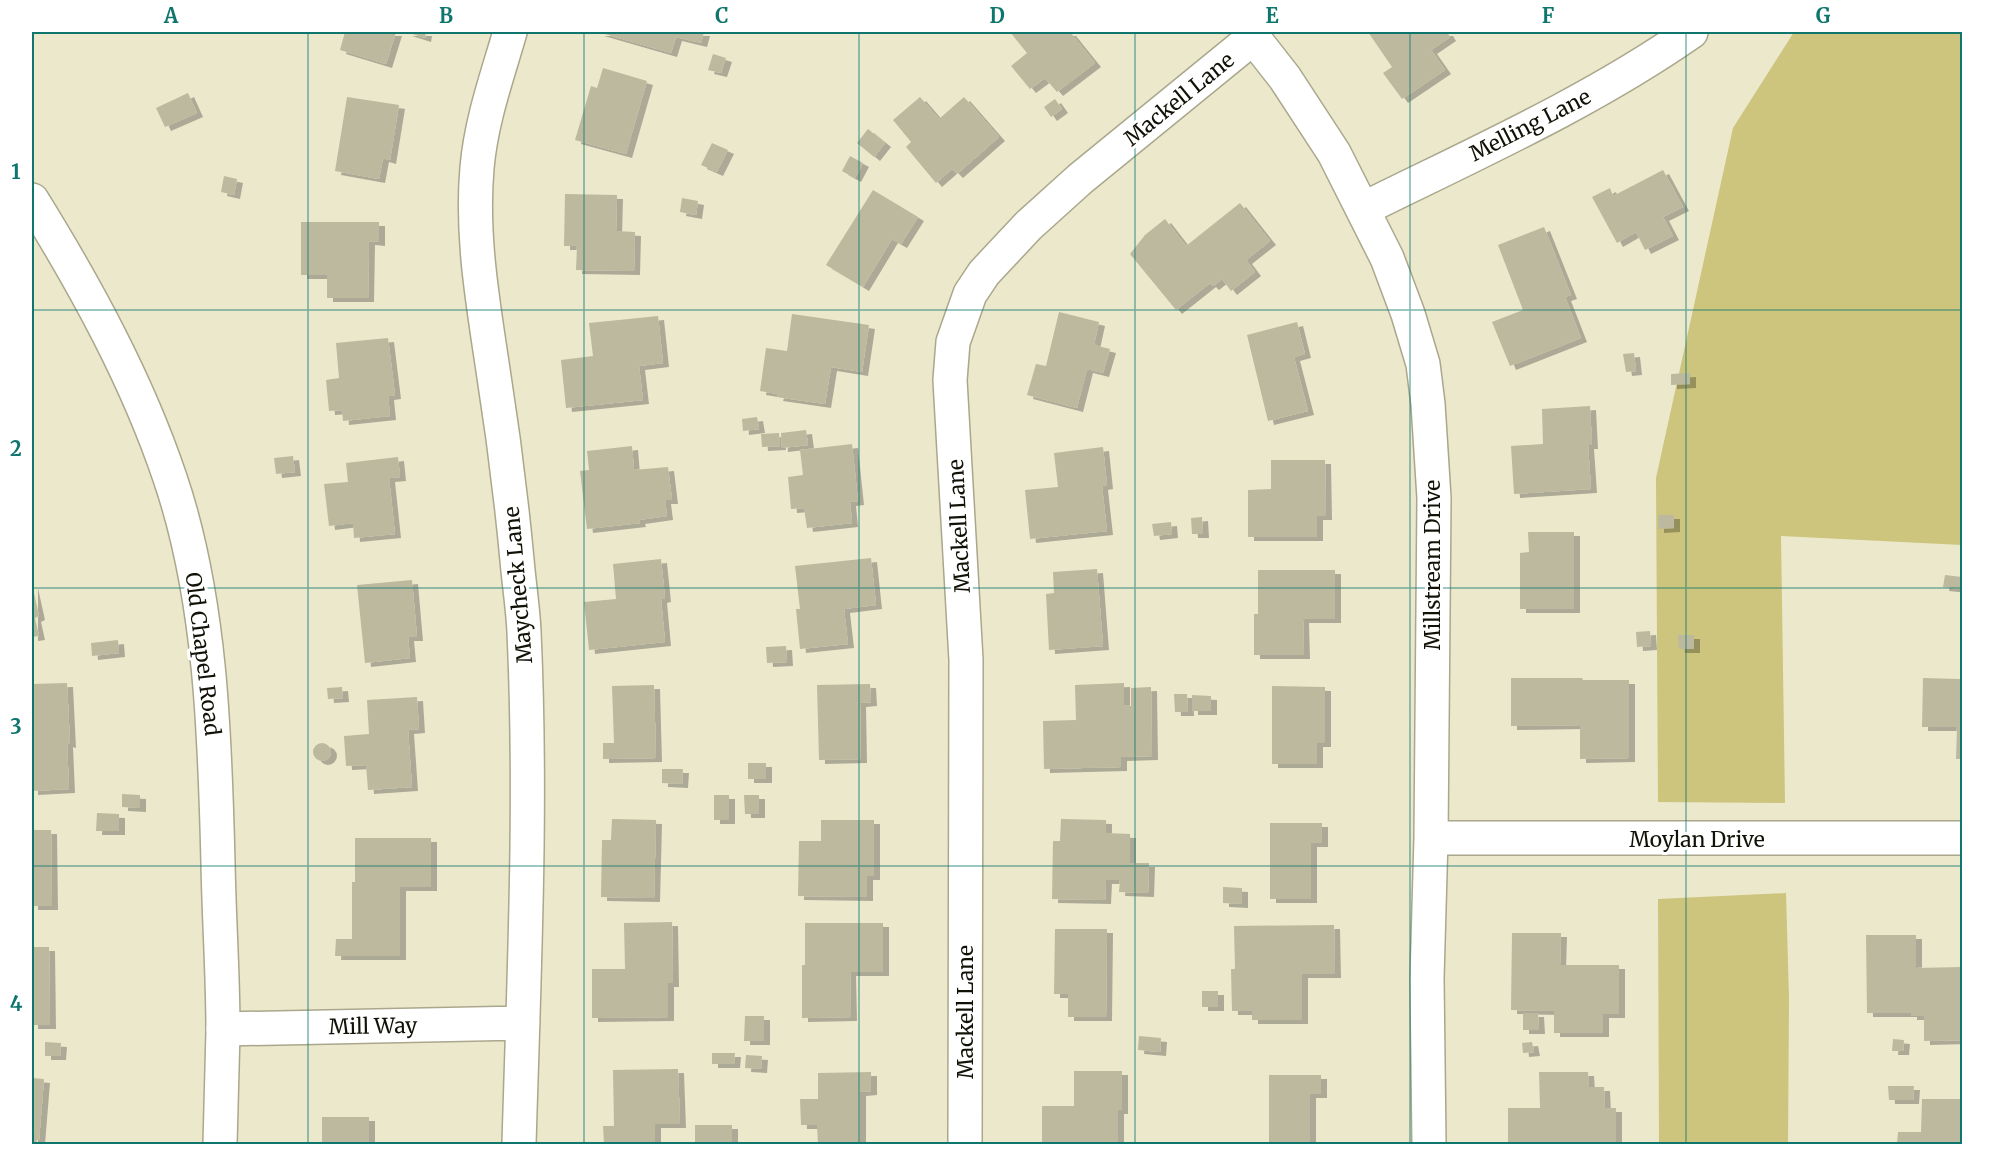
<svg xmlns="http://www.w3.org/2000/svg" width="1994" height="1176" font-family="Merriweather,serif">
  <style>
    .green { fill: #cdc47d }
    .building { fill: #bcb99e; filter: url(#shadow) }
    .lines { fill: none; stroke-linecap: round; stroke-linejoin: round }
    .minor-casing { stroke: #aaa78c; stroke-width: 36 }
    .tertiary-casing { stroke: #aaa78c; stroke-width: 36 }
    .minor { stroke: #fff; stroke-width: 33 }
    .tertiary { stroke: #fff; stroke-width: 33 }
    .grid { fill: none; stroke: #0f766e; stroke-width: 1.5; stroke-opacity: 0.55 }
    .labels { text-anchor: middle; dominant-baseline: central; stroke-width: 6; stroke-linejoin: round; paint-order: stroke }
    .street-label { font-size: 21px; fill: #121107; stroke: #fff }
    .neatline { fill: none; stroke: #0f766e; stroke-width: 2 }
    .grid-label { font-size: 20px; text-anchor: middle; font-weight: bold; fill: #0f766e }
  </style>
  <defs>
    <filter id="shadow"><feDropShadow dx="6" dy="4" stdDeviation="0" flood-color="#0004"/></filter>
  </defs>
  <rect width="100%" height="100%" fill="#ebe8cc"/>
  <!-- green -->
  <path class="green" d="M1794,32H1962V545L1781,536L1785,803L1658,802L1656,478L1733,128Z
    M1786,893L1789,998L1788,1144H1659L1658,899Z"/>
  <!-- building -->
  <path class="building" d="M345,32H396L386,64L340,50Z
    M406,32H426L425,38Z
    M598,32H704L701,43L676,37L671,53Z
    M1010,32H1070L1095,63L1057,92L1045,78L1030,89L1011,66L1027,53Z
    M1368,32H1447L1450,37L1431,50L1445,70L1402,99L1383,73L1392,67Z
    M713,54L726,58L721,73L708,70Z
    M603,68L647,81L626,154L575,140L591,86L597,88Z
    M188,93L197,113L165,127L156,108Z
    M347,97L399,105L390,160L383,158L379,179L335,171Z
    M920,97L939,119L964,97L999,137L957,174L952,169L936,183L906,147L911,142L893,120Z
    M1055,99L1062,109L1051,117L1044,107Z
    M868,129L885,143L874,157L857,143Z
    M712,143L728,150L717,172L701,165Z
    M850,156L863,163L855,178L842,171Z
    M1663,170L1683,207L1663,217L1673,236L1645,250L1636,232L1617,243L1592,197L1610,188L1613,196Z
    M224,176L237,179L234,195L221,192Z
    M873,190L918,217L901,244L892,239L863,287L826,265Z
    M565,194L617,195L616,231L635,232L634,271L576,270L577,246H564Z
    M682,198L698,201L696,215L680,212Z
    M1240,203L1270,241L1246,260L1255,272L1231,291L1222,279L1213,286L1210,283L1176,310L1130,254L1145,235L1165,219L1186,246Z
    M301,222H379V242L369,241L368,298H327V275H301Z
    M1544,227L1571,295L1565,297L1581,338L1510,366L1492,322L1523,310L1498,245Z
    M1059,312L1099,322L1094,345L1110,349L1103,373L1087,369L1077,408L1027,395L1036,364L1046,366Z
    M792,314L869,325L862,372L831,367L825,404L777,397L778,394L760,391L766,348L787,351Z
    M658,316L663,363L639,366L643,400L566,408L561,360L593,356L589,323Z
    M1297,322L1305,354L1294,357L1308,411L1268,421L1247,335Z
    M388,338L395,395L388,396L390,416L343,421L342,410L329,411L326,380L339,378L336,343Z
    M1634,353L1636,371L1626,372L1623,354Z
    M1690,373V384L1671,385V374Z
    M1590,406L1592,445H1588L1591,489L1514,494L1511,446L1543,444L1542,409Z
    M757,417L759,429L743,431L742,419Z
    M806,430L808,445L782,448L781,433Z
    M779,433L780,446L762,447L761,434Z
    M852,444L858,501L850,502L852,523L807,528L804,508L791,509L788,477L803,475L800,450Z
    M632,446L634,470L668,467L672,500H665L667,516L639,520L640,523L587,529L580,471L589,470L587,451Z
    M1103,447L1107,485L1102,486L1107,531L1030,539L1025,490L1058,487L1054,453Z
    M293,456L295,472L276,474L274,458Z
    M398,457L400,477L389,478L395,534L354,538L353,523L329,526L324,484L348,482L346,463Z
    M1271,460H1325L1326,516H1317V537H1248V490L1271,489Z
    M1658,515H1674V528L1658,529Z
    M1202,517L1203,534H1192L1191,518Z
    M1171,522L1172,534L1154,536L1152,524Z
    M1528,532H1574V609H1520V553L1529,552Z
    M871,558L876,605L844,609L848,644L800,649L796,609H800L795,566Z
    M661,559L665,598L661,599L665,642L589,650L584,602L616,599L613,564Z
    M1097,569L1103,646L1049,650L1046,594L1054,593L1053,572Z
    M1258,570H1335V619H1303L1304,655H1254V614H1258Z
    M1945,575L1962,577V589L1943,587Z
    M412,580L417,637H408L410,658L365,663L357,585Z
    M32,584L39,616L35,618L39,636L32,637Z
    M1650,631L1651,646L1637,647L1636,632Z
    M1678,635H1694V649H1679Z
    M118,640L119,653L92,656L91,643Z
    M786,646L787,662L767,663L766,647Z
    M1511,678H1582L1583,680H1629V758L1580,759V725L1511,726Z
    M1923,678L1960,679V682H1962V759H1956L1957,727H1922Z
    M67,683L70,744L67,743L69,789L32,791V684Z
    M1124,683V705L1131,706V688L1151,687L1152,756L1121,757V767L1044,769L1043,721L1076,720L1075,685Z
    M870,684L871,702L860,703L861,759L819,760L817,685Z
    M654,685L656,758L603,759V743H614L612,686Z
    M1272,686L1325,687V743H1317V764H1272Z
    M342,687L343,698L328,699L327,688Z
    M1174,694H1187L1188,712H1175Z
    M1192,695L1211,696V711H1192Z
    M417,697L419,729L408,730L412,787L368,790L366,765L346,766L344,736L369,734L367,700Z
    M313 752a9 9 0 1 1 18 0a9 9 0 1 1-18 0Z
    M748,763H766V779H748Z
    M662,769H683L682,784L662,783Z
    M122,794L140,795V808L122,807Z
    M714,795H729V820H714Z
    M744,795H759V814H745Z
    M97,813L119,814V831H96Z
    M612,819L656,820L654,898L601,897L602,840H611Z
    M1061,819L1106,820V833L1130,834V863H1149L1148,893L1119,892L1120,880H1106L1105,900L1052,899L1053,841H1060Z
    M821,820H874V876H867V897L798,896L799,841H821Z
    M1270,823H1322V843H1311V899H1270Z
    M32,830H51L52,906H32Z
    M355,838H431V887H400V956H335L336,939H352V882H355Z
    M1223,887L1242,888V904L1223,903Z
    M672,922L673,983H668V1017L592,1018V969H625L624,923Z
    M805,923H883V972H850L851,1017L802,1018V965H805Z
    M1334,925L1335,974H1302V1020H1252V1011H1232L1231,969H1235L1234,926Z
    M1055,929H1107L1106,1017H1068V994H1054Z
    M1512,933H1561L1560,965H1619V1014H1603V1033H1554V1011L1511,1010Z
    M1866,935H1916V968L1962,967V1040L1924,1041V1016H1911V1013H1867Z
    M32,947H49L50,1025H32Z
    M1202,991H1218V1007H1202Z
    M1523,1013H1538L1539,1030H1523Z
    M745,1016H764V1041H744Z
    M1139,1036L1161,1038L1160,1052L1138,1050Z
    M1893,1039L1904,1040L1903,1051H1892Z
    M45,1042L61,1043L60,1056H45Z
    M1532,1042L1534,1052L1523,1053L1522,1043Z
    M712,1053H735L734,1064H712Z
    M746,1055L762,1056L761,1069L745,1068Z
    M678,1069L680,1124H655V1144H604L603,1126H614L613,1070Z
    M1074,1071H1122V1110H1118V1144H1042V1106H1074Z
    M871,1072V1091L860,1092V1144H818L817,1125H801L800,1099H818V1073Z
    M1539,1072H1588L1589,1087H1604L1605,1108H1616V1144H1508V1108H1540Z
    M1269,1075H1321V1094H1310V1144H1269Z
    M32,1078L44,1079L39,1140H37L36,1144H32Z
    M1888,1086H1914L1913,1100H1889Z
    M1922,1099H1962V1144H1897L1898,1132H1921Z
    M322,1117H369V1144H322Z
    M695,1125H732V1144H695Z"/>
  <g class="lines">
    <!-- minor casing -->
    <g class="minor-casing">
      <path id="minor" d="M510,32C497,77 481,121 477,168C471,236 483,303 493,370C503,433 511,496 517,560C519,584 523,608 524,632C532,803 524,974 519,1144
        M1363,209C1474,154 1589,103 1691,32
        M223,1029L523,1023
        M965,1144L966,660L950,380L953,342L970,294L984,273L1028,226L1080,179L1254,37"/>
    </g>
    <!-- tertiary casing -->
    <g class="tertiary-casing">
      <path id="tertiary" d="M1249,32L1285,78L1334,153L1387,258L1408,314L1423,364L1428,404L1434,498L1431,838L1427,978L1429,1144
        M32,200C86,287 137,380 170,478C211,598 215,737 218,863C219,919 223,975 223,1031C222,1069 221,1107 220,1144
        M1431,838H1962"/>
    </g>
    <!-- minor -->
    <use href="#minor" class="minor"/>
    <!-- tertiary -->
    <use href="#tertiary" class="tertiary"/>
  </g>
  <!-- grid -->
  <path class="grid" d="M308,32V1144M584,32V1144M859,32V1144M1135,32V1144M1410,32V1144M1686,32V1144M32,310H1962M32,588H1962M32,866H1962"/>
  <g class="labels">
    <!-- street labels -->
    <g class="street-label">
      <text transform="translate(1179 99) rotate(-39)">Mackell Lane</text>
      <text transform="translate(1530 125) rotate(-27)">Melling Lane</text>
      <text transform="translate(959 526) rotate(-93)">Mackell Lane</text>
      <text transform="translate(1432 565) rotate(-90)">Millstream Drive</text>
      <text transform="translate(518 585) rotate(-95)">Maycheck Lane</text>
      <text transform="translate(203 654) rotate(83)">Old Chapel Road</text>
      <text x="1697" y="839">Moylan Drive</text>
      <text transform="translate(965 1012) rotate(-90)">Mackell Lane</text>
      <text transform="translate(373 1026) rotate(-1)">Mill Way</text>
    </g>
  </g>
  <!-- border -->
  <rect width="1994" height="1176" fill="none" stroke="#ffffff" stroke-width="66"/>
  <rect x="33" y="33" width="1928" height="1110" class="neatline"/>
  <g class="grid-label">
    <text x="171" y="23">A</text>
    <text x="446" y="23">B</text>
    <text x="722" y="23">C</text>
    <text x="997" y="23">D</text>
    <text x="1272" y="23">E</text>
    <text x="1548" y="23">F</text>
    <text x="1823" y="23">G</text>
    <text x="16" y="179">1</text>
    <text x="16" y="456">2</text>
    <text x="16" y="734">3</text>
    <text x="16" y="1011">4</text>
  </g>
</svg>
